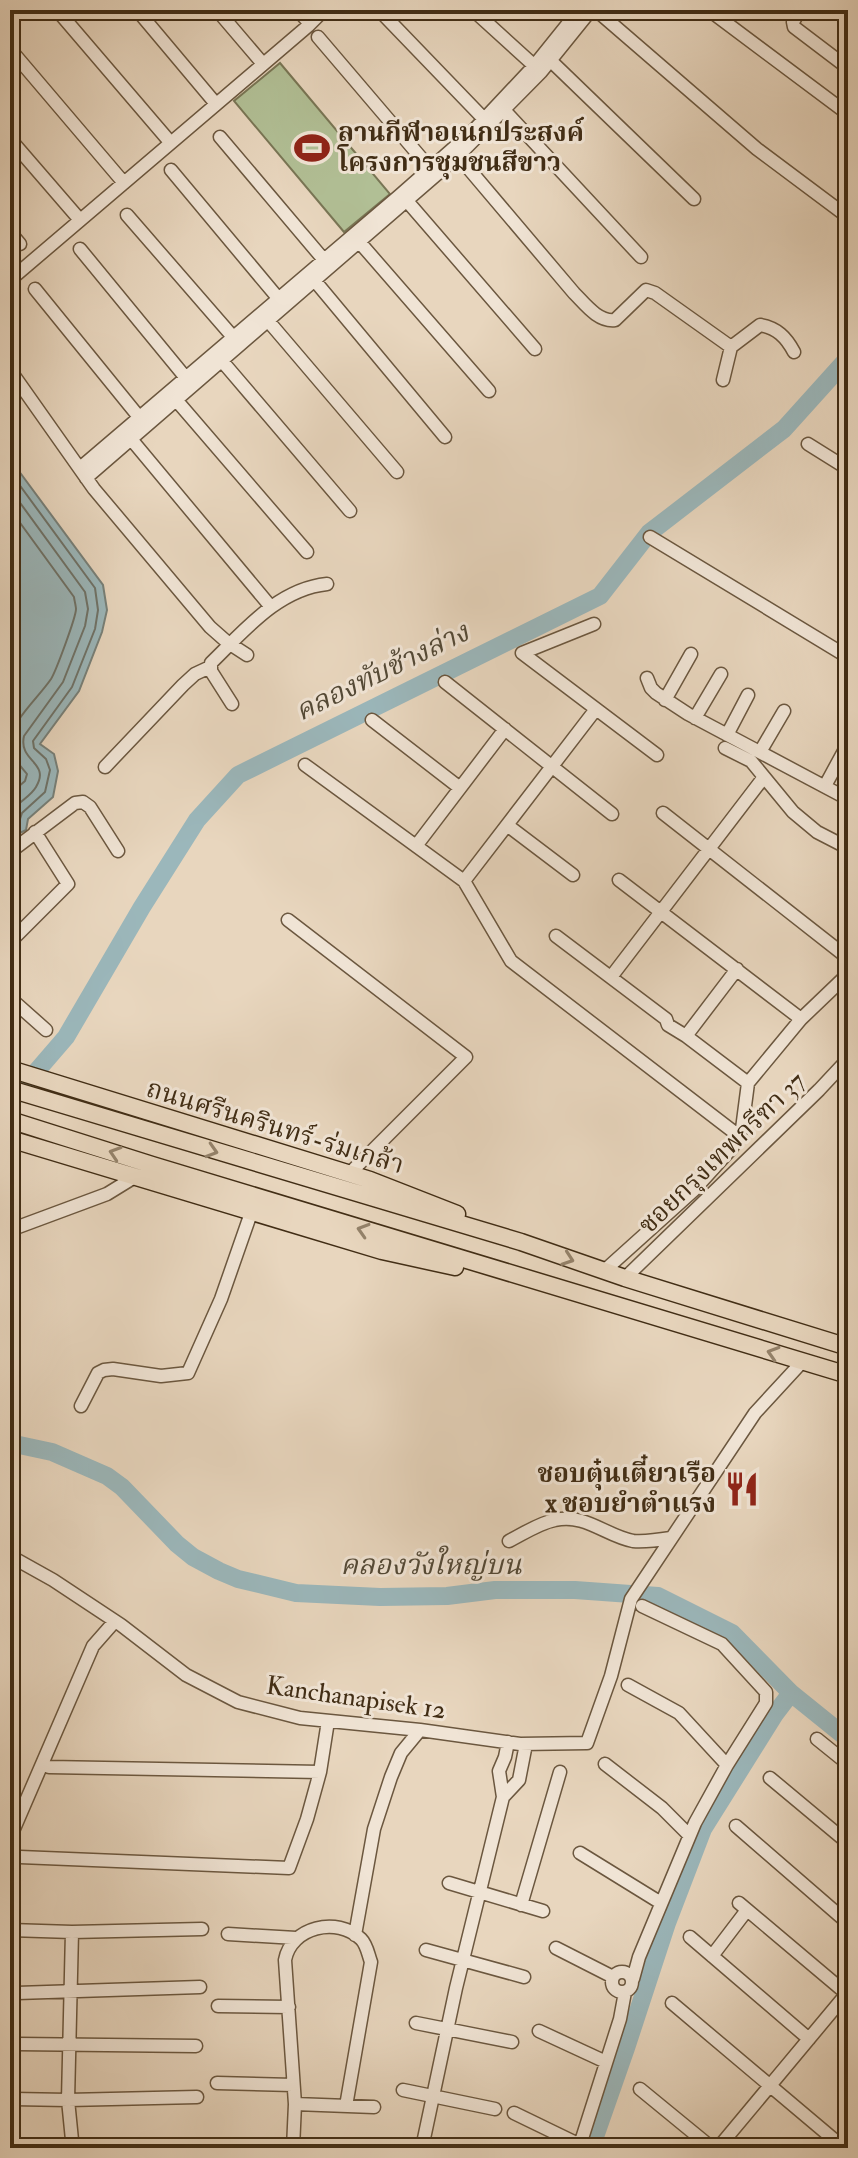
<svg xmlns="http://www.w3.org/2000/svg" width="858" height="2158" font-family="'IM FELL Double Pica','Noto Serif Thai',serif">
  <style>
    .green { fill: #b1bf95; stroke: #797655; stroke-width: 2 }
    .water { fill: #9bb7bb; stroke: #778079; stroke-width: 2 }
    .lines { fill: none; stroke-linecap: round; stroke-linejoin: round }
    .shore { stroke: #6e7268; stroke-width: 2 }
    .river { stroke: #9bb7bb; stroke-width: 18 }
    .minor-casing { stroke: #6b573f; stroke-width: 15 }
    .major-casing { stroke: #412d15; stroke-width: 19 }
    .minor { stroke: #f0e4d5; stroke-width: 12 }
    .major { stroke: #e8d6be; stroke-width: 16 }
    .oneway { stroke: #94826a }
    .labels { text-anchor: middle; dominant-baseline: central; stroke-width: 6; stroke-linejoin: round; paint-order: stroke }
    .poi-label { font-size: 26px; font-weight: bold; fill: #412d15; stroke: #f0e4d5; text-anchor: start }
    .street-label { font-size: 26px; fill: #412d15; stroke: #f0e4d5 }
    .water-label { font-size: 28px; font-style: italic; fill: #534936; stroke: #f0e4d5 }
  </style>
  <rect width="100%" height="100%" fill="#e8d6be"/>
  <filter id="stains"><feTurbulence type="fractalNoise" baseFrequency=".0025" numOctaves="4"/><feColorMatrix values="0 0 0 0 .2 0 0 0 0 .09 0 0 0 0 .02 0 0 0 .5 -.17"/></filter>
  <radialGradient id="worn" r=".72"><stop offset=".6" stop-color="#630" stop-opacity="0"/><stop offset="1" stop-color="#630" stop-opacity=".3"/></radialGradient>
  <!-- green -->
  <path class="green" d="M280,63L390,194L344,232L234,101Z"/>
  <!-- water -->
  <path class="water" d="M10,459L103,585L107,610L102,632L79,691L40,744L54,754L58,771L53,797L28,819L26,830L10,838Z"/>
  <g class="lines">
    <!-- shore -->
    <path class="shore" d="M10,472L95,588L98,610L95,629L72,687L33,741L34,748L46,759L50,770L45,792L22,813L18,825L10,829
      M10,489L85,592L88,609L85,626L63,682L24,736C18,762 51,762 36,787C29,799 15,802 10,816
      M10,509L74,597C74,599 76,606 76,609C76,617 56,671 51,679C39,697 11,721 10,742C10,756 19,764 27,774L25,781L10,794"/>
    <!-- river -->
    <path class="river" d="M10,1102L66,1037L142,907L197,820L238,775L600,596L649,533L784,429L848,358
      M10,1443L52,1452L107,1476L122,1487L177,1544L193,1557L219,1571L238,1579L296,1593L380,1597L447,1596L495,1590H575L658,1596L732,1633L791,1693L848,1739
      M591,2148L626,2048L667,1923L703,1829L775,1714L791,1693"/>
    <!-- minor casing -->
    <g class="minor-casing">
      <path id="minor" d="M57,10L170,142
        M137,10L216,104
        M217,10L263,64
        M298,10L310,24
        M379,10L484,119
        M473,10L539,70
        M596,10L757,149L848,217
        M709,10L848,114
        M800,10L793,22L794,27L848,68
        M318,37L434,173
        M10,49L124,183
        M551,61L694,199
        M505,111L641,257
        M220,137L324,260
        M10,139L80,220
        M458,156L574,293C585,304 598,322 615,320L646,290L655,293L731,347L723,380
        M171,170L278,298
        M407,201L535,349
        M127,215L233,337
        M10,232L20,244
        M355,237L489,391
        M80,249L186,378
        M10,280L308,26L324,10
        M315,281L445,437
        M35,289L139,417
        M264,316L397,472
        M731,347L760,325C777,328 786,337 794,352
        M222,361L350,511
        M10,370L94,489L210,627L227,642L247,655
        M171,394L307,552
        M131,439L271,607
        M808,444L848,469
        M80,468L399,196L473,131L534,66L579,10
        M86,478L458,156L541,72L591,10
        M650,537L848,657
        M594,624L522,653L657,755
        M647,678L651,688L656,693L688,714L848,799
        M445,682L612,814
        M665,700L691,654
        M232,704L211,671V663C244,631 278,589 327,584
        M695,718L721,674
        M372,720L460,788
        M727,735L748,695
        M725,748L751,761L793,812L817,832L848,848
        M760,752L784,711
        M305,765L464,881L511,961L739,1136
        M105,767L183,685L195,674L210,667
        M825,786L844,751
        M663,813L848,958
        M507,825L573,875
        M416,846L505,729
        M10,852L75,803L83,802L90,807L118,851
        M619,880L801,1019
        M464,881L596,709
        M288,920L466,1057L349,1174
        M556,936L666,1019L668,1025L686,1036L748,1083L742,1129L732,1148L694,1190L604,1271
        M10,942L68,884L35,832
        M611,977L764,777
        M10,998L46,1030
        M686,1036L737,969
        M748,1083L801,1019L848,974
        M10,1230L107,1194L133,1178
        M625,1278L819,1090L848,1059
        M81,1406L98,1373L104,1370L113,1369L161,1376L188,1373L221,1299L251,1213
        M509,1541C523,1534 539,1523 555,1520C585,1513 606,1536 633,1541C646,1542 659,1540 671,1538
        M10,1556L53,1580L121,1625L186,1675L238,1702L300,1718L420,1730L520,1744L587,1743L611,1676L631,1599L755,1413L802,1362
        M628,1685L679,1713L727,1765
        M817,1739L848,1764
        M605,1764L662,1808L689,1835
        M49,1767L320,1772
        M770,1778L848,1843
        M503,1797L519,1780L526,1744
        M736,1826L848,1923
        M10,1838L93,1646L115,1621
        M580,1853L661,1903
        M20,1857L289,1868L307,1819L320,1772L328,1721
        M449,1883L543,1911
        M739,1903L847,1994
        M521,1905L560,1772
        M10,1930L72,1932L202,1929
        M228,1934L296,1938
        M355,1935L374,1829L391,1777L401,1753L420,1730
        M690,1937L809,2039
        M556,1948L613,1977
        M426,1950L524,1977
        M712,1956L747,1910
        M612 1982a10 10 0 1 1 20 0a10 10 0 1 1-20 0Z
        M633,1979L639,1957L695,1823L727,1765L766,1703V1692L722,1644L642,1606
        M17,1993L200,1987
        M672,2003L844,2148
        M218,2006L289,2007
        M416,2023L512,2042
        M539,2031L606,2062
        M17,2044L196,2046
        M217,2083L293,2085
        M640,2089L712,2148
        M403,2090L495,2109
        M13,2099L68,2100L197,2097
        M295,2104L374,2107
        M514,2113L580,2145
        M70,2148L72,2140L68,2100L72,1932
        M293,2148L295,2104L285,1960C291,1927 337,1916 361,1939C367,1945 368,1954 371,1962L346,2106
        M422,2148L456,1988L503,1797L499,1771L505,1757L508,1742
        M579,2148L620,2019L625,1992
        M718,2148L848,1992"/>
    </g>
    <!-- major casing -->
    <g class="major-casing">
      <path id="major" d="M10,1069L370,1180L457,1214
        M10,1089L521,1242L625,1278L848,1347
        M10,1120L152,1165L848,1375
        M10,1139L382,1251L455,1267"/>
    </g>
    <!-- minor -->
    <use href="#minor" class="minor"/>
    <!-- major -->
    <use href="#major" class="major"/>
  </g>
  <!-- one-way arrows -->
  <defs><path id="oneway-chevron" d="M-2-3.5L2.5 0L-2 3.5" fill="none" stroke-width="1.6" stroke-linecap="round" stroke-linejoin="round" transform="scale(2)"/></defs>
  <g class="oneway">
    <use href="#oneway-chevron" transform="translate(212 1151) rotate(17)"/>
    <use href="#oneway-chevron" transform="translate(115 1153) rotate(-162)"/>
    <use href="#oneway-chevron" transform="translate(363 1230) rotate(-163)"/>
    <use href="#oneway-chevron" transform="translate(568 1259) rotate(19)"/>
    <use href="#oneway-chevron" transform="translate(773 1353) rotate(-163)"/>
  </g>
  <!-- icons -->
  <defs>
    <g id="stadium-bare" transform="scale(2.76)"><path d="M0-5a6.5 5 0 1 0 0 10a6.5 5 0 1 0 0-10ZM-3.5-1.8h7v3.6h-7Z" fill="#8f2418" stroke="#f0e4d5" stroke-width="2.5" paint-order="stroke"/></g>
    <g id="restaurant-bare" transform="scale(2.76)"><path d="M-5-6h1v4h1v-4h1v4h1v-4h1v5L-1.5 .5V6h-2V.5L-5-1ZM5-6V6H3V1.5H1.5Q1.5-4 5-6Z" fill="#8f2418" stroke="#f0e4d5" stroke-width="2.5" paint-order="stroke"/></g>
  </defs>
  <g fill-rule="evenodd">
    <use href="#stadium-bare" x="312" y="148"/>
    <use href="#restaurant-bare" x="742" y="1489"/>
  </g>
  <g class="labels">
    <!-- poi labels -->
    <g class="poi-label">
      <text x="338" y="133">ลานกีฬาอเนกประสงค์<tspan x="338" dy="30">โครงการชุมชนสีขาว</tspan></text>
      <text x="716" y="1474" text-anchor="end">ชอบตุ๋นเตี๋ยวเรือ<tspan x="716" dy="30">x ชอบยำตำแรง</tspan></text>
    </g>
    <!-- street labels -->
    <g class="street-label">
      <text transform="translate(275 1127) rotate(17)">ถนนศรีนครินทร์-ร่มเกล้า</text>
      <text transform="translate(722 1153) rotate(-44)">ซอยกรุงเทพกรีฑา 37</text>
      <text transform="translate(356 1698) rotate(8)">Kanchanapisek 12</text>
    </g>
    <!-- water labels -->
    <g class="water-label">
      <text transform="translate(382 672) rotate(-26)">คลองทับช้างล่าง</text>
      <text x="431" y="1565">คลองวังใหญ่บน</text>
    </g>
  </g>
  <!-- margin -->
  <rect width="858" height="2158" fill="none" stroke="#e8d6be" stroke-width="40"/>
  <rect x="12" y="12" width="834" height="2134" fill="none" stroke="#412d15" stroke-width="4"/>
  <rect x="20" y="20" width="818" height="2118" fill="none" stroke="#412d15" stroke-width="2"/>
  <rect width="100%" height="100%" filter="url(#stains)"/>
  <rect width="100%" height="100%" fill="url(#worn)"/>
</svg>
